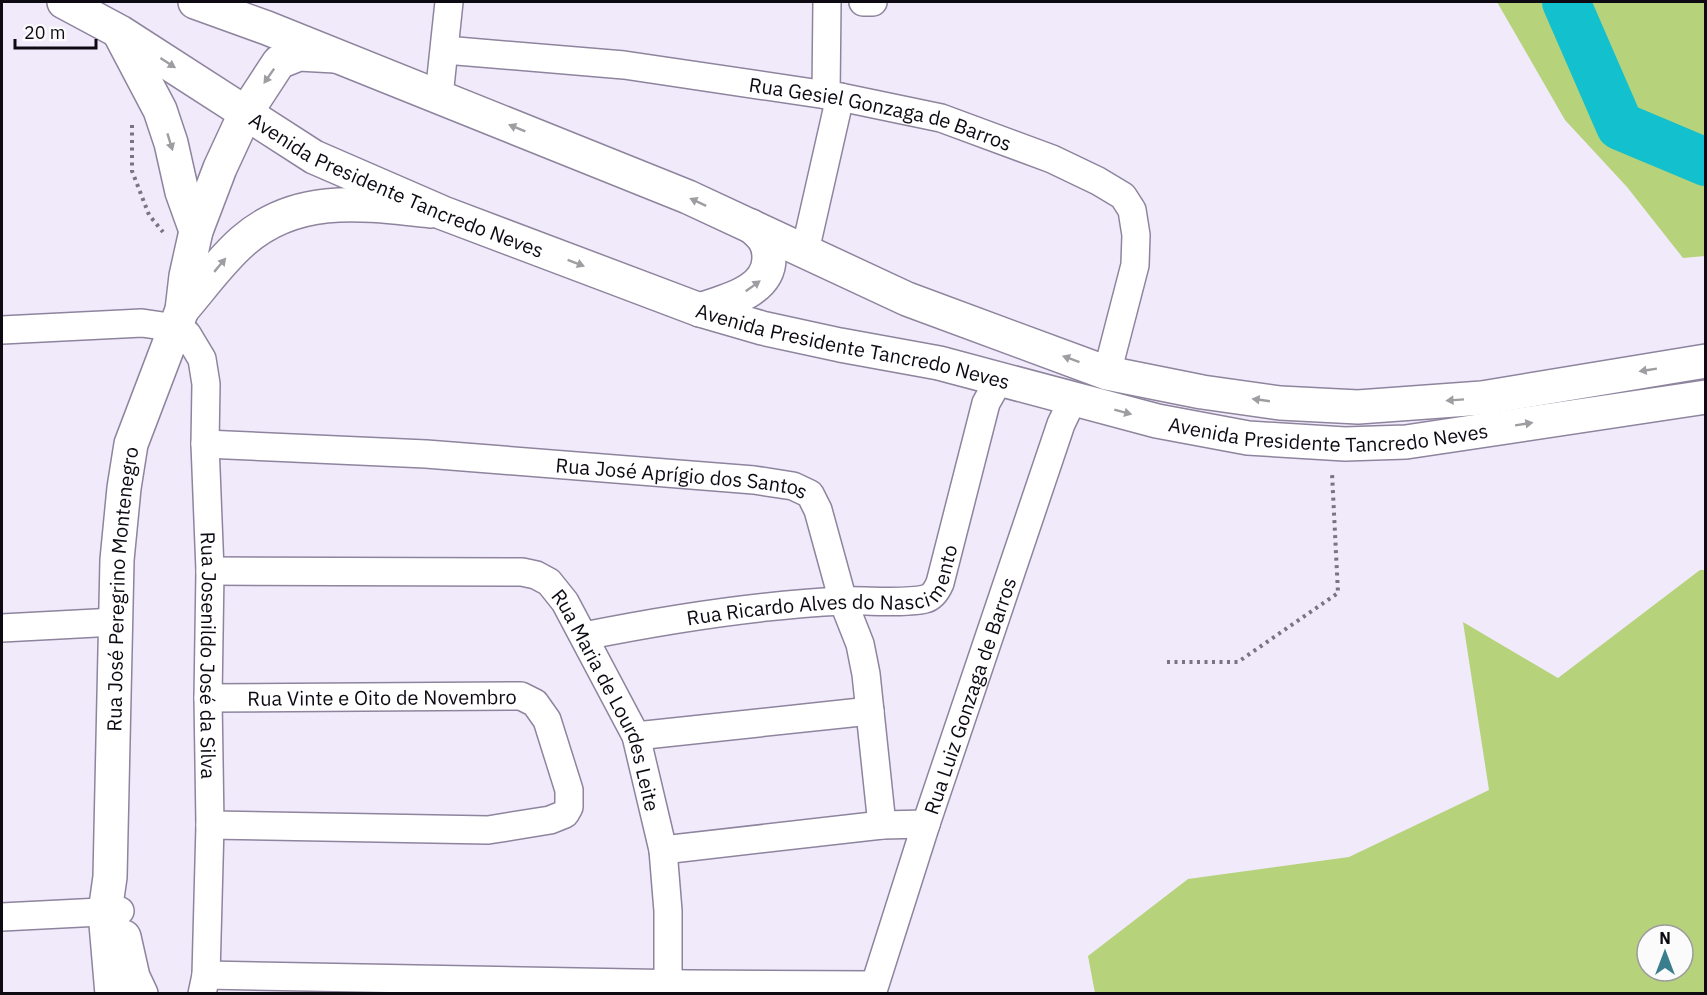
<svg xmlns="http://www.w3.org/2000/svg" width="1707" height="995" font-family="'IBM Plex Sans',sans-serif">
  <style>
    .green { fill: #b6d27b; fill-rule: evenodd }
    .lines { fill: none; stroke-linecap: round; stroke-linejoin: round }
    .river { stroke: #12c0ce; stroke-width: 48 }
    .minor-casing { stroke: #8e849d; stroke-width: 30 }
    .secondary-casing { stroke: #8e849d; stroke-width: 36 }
    .primary-casing { stroke: #8e849d; stroke-width: 36 }
    .path { stroke: #797481; stroke-width: 4; stroke-dasharray: 3 4.5; stroke-linecap: butt }
    .minor { stroke: #fff; stroke-width: 27 }
    .secondary { stroke: #fff; stroke-width: 33 }
    .primary { stroke: #fff; stroke-width: 33 }
    .oneway { fill: #9f9da1 }
    .labels { text-anchor: middle; dominant-baseline: central; stroke-width: 5; stroke-linejoin: round; paint-order: stroke }
    .street-label { font-size: 20px; fill: #0e0a13; stroke: #fbfbfb }
  </style>
  <rect width="100%" height="100%" fill="#f1eafb"/>
  <!-- green -->
  <path class="green" d="M1497,2H1705V256L1683,258L1627,187L1565,120Z
    M1700,570H1706L1705,993H1095L1088,956L1188,879L1349,857L1489,790L1463,622L1558,678ZM1647,935H1683V971H1647Z"/>
  <g class="lines">
    <!-- river -->
    <path class="river" d="M1566,2L1620,126L1706,162"/>
    <!-- minor casing -->
    <g class="minor-casing">
      <g id="minor">
        <path d="M863,2H873"/>
        <path id="s1" d="M445,50L624,65L840,97L941,118L1052,159L1098,181L1123,196L1132,210L1136,235L1135,265L1107,373"/>
        <path d="M826,95L827,2"/>
        <path d="M439,96L449,2"/>
        <path d="M805,251L840,97"/>
        <path id="s2" d="M2,330L142,323L176,328L187,334L202,359L206,384L205,444L210,571L208,698L210,825L206,975L202,994"/>
        <path id="s3" d="M205,444L426,454L754,480L793,486L810,494L818,510L843,601L860,644L866,674L882,825L926,824"/>
        <path id="s4" d="M210,571L522,572L536,575L549,582L565,602L636,736L663,850L668,911V984"/>
        <path d="M2,628L115,622"/>
        <path id="s5" d="M584,636C669,619 756,605 843,601C866,600 904,604 925,599C933,597 937,590 940,583L986,403L1000,378"/>
        <path id="s6" d="M208,698L521,696L535,703L547,720L569,790V807L565,814L550,820L488,830L210,825"/>
        <path d="M636,736L870,711"/>
        <path d="M663,850L882,825"/>
        <path d="M2,917L120,911"/>
        <path d="M206,975L688,984L874,985"/>
        <path id="s7" d="M872,994L926,824L1061,424L1073,399"/>
      </g>
    </g>
    <!-- secondary casing -->
    <g class="secondary-casing">
      <g id="secondary">
        <path d="M182,310C202,287 220,261 243,241C298,193 365,204 431,211"/>
        <path d="M124,937L133,977L141,994"/>
        <path id="s8" d="M112,994L105,912L110,877L117,560L124,488L131,444L182,310L186,276L196,231L220,168L245,114L279,62L299,54L335,56"/>
      </g>
    </g>
    <!-- primary casing -->
    <g class="primary-casing">
      <g id="primary">
        <path id="s9" d="M64,2L120,32L314,157L443,213L700,310L762,328L840,345L939,363L1157,421L1248,438L1345,444L1406,442L1706,397"/>
        <path d="M195,2L267,28L688,197L907,299L1107,373L1202,392L1280,403L1358,407L1482,398L1706,361"/>
        <path d="M120,34L160,110L171,143L182,192L196,231"/>
        <path d="M700,310C725,301 770,292 769,257C769,242 762,235 751,226"/>
      </g>
    </g>
    <!-- path -->
    <path class="path" d="M132,125V171L149,215L163,232
      M1167,662H1238L1338,593L1332,473"/>
    <!-- minor -->
    <use href="#minor" class="minor"/>
    <!-- secondary -->
    <use href="#secondary" class="secondary"/>
    <!-- primary -->
    <use href="#primary" class="primary"/>
  </g>
  <!-- one-way arrows -->
  <defs><path id="oneway-solid" d="M-6-.8H1V-3.2L6.5 0L1 3.2V.8H-6Z" transform="scale(1.5)"/></defs>
  <g class="oneway">
    <use href="#oneway-solid" transform="translate(168 63) rotate(33)"/>
    <use href="#oneway-solid" transform="translate(269 76) rotate(125)"/>
    <use href="#oneway-solid" transform="translate(517 128) rotate(-158)"/>
    <use href="#oneway-solid" transform="translate(170 142) rotate(73)"/>
    <use href="#oneway-solid" transform="translate(698 202) rotate(-155)"/>
    <use href="#oneway-solid" transform="translate(576 263) rotate(21)"/>
    <use href="#oneway-solid" transform="translate(220 265) rotate(-50)"/>
    <use href="#oneway-solid" transform="translate(753 286) rotate(-36)"/>
    <use href="#oneway-solid" transform="translate(1071 359) rotate(-160)"/>
    <use href="#oneway-solid" transform="translate(1648 370) rotate(171)"/>
    <use href="#oneway-solid" transform="translate(1261 400) rotate(-172)"/>
    <use href="#oneway-solid" transform="translate(1455 400) rotate(176)"/>
    <use href="#oneway-solid" transform="translate(1123 412) rotate(15)"/>
    <use href="#oneway-solid" transform="translate(1524 424) rotate(-9)"/>
  </g>
  <g class="labels">
    <!-- street labels -->
    <g class="street-label">
      <text stroke="none"><textPath href="#s1" startOffset="441">Rua Gesiel Gonzaga de Barros</textPath></text>
      <text stroke="none"><textPath href="#s9" startOffset="381">Avenida Presidente Tancredo Neves</textPath></text>
      <text stroke="none"><textPath href="#s9" startOffset="867">Avenida Presidente Tancredo Neves</textPath></text>
      <text stroke="none"><textPath href="#s9" startOffset="1353">Avenida Presidente Tancredo Neves</textPath></text>
      <text stroke="none"><textPath href="#s3" startOffset="478">Rua José Aprígio dos Santos</textPath></text>
      <text stroke="none"><textPath href="#s5" startOffset="255">Rua Ricardo Alves do Nascimento</textPath></text>
      <text stroke="none"><textPath href="#s8" startOffset="406">Rua José Peregrino Montenegro</textPath></text>
      <text stroke="none"><textPath href="#s2" startOffset="513">Rua Josenildo José da Silva</textPath></text>
      <text stroke="none"><textPath href="#s7" startOffset="314">Rua Luiz Gonzaga de Barros</textPath></text>
      <text stroke="none"><textPath href="#s6" startOffset="174">Rua Vinte e Oito de Novembro</textPath></text>
      <text stroke="none"><textPath href="#s4" startOffset="474">Rua Maria de Lourdes Leite</textPath></text>
    </g>
  </g>
  <!-- border -->
  <rect width="1707" height="995" fill="none" stroke="#0e0a13" stroke-width="6"/>
  <!-- north arrow -->
  <g transform="translate(1665 953)"><circle r="28" fill="#fbfbfb" stroke="#9c9b9e" stroke-width="1.5"/>
  <path d="M0-4.5L10 22L0 15L-10 22Z" fill="#3a7e8d"/>
  <text y="-9" font-size="16" font-weight="bold" text-anchor="middle" fill="#0e0a13">N</text>
  </g>
  <!-- scale -->
  <path d="M15 39v9h81v-9" fill="none" stroke="#0e0a13" stroke-width="3"/>
  <text x="24" y="39" font-size="18" fill="#0e0a13" stroke="#fbfbfb" stroke-width="4.5" paint-order="stroke">20 m</text>
</svg>
